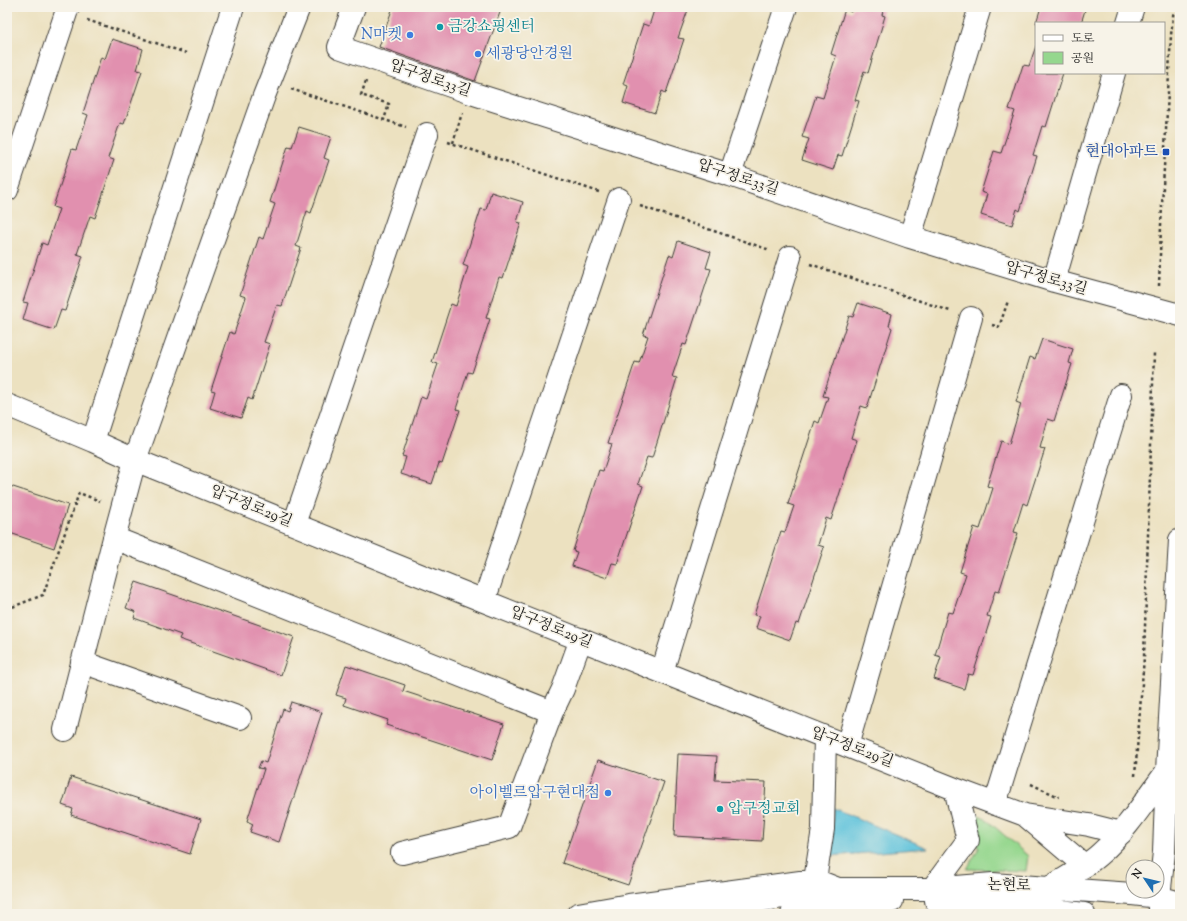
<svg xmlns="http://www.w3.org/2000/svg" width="1187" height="921" font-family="'Sorts Mill Goudy','Noto Serif KR',serif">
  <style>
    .green { fill: #95d78e; stroke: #587a55 }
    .water { fill: #5dc2db; stroke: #3c6f7c }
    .building { fill: #e190af }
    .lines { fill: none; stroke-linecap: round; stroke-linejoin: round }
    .minor-casing { stroke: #3b3a35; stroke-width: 24 }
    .major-casing { stroke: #3b3a35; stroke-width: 24 }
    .path { stroke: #3b3a35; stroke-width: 2.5; stroke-dasharray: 3 3; stroke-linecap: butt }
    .minor { stroke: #fff; stroke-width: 22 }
    .major { stroke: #fff; stroke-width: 22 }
    .culture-dot { fill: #0f9aa8; stroke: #f7f3e8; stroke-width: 1.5 }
    .shop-dot { fill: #3f7fe0; stroke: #f7f3e8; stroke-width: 1.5 }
    .transit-dot { fill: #1a4fb4; stroke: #f7f3e8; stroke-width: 1.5 }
    .labels { text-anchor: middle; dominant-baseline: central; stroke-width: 3.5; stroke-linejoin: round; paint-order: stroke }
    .culture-label { font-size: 15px; fill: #0d838f; stroke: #f7f3e8; text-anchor: start }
    .shop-label { font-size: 15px; fill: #366cbe; stroke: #f7f3e8; text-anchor: end }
    .street-label { font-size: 15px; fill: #1c1c1c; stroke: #f7f3e8 }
    .transit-label { font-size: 15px; fill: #164399; stroke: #f7f3e8; text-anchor: end }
  </style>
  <rect width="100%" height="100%" fill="#f7f3e8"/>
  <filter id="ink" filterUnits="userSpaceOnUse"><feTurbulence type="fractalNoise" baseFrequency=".025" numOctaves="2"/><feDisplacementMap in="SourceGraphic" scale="8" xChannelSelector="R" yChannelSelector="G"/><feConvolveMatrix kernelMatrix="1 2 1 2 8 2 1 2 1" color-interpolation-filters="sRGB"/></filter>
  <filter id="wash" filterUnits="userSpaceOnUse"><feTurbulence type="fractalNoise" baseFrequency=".012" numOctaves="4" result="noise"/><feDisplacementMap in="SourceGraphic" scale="16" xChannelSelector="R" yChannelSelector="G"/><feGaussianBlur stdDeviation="0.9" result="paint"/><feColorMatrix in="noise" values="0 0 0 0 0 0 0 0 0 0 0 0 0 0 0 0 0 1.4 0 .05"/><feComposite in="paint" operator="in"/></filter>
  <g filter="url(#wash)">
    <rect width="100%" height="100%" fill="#ece1c0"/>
    <!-- green -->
    <path class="green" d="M968,812L987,820L1028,856L1026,871L967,869L979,848Z"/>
    <!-- water -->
    <path class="water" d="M833,808L928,848L830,856Z"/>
    <g id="blocks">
      <!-- building -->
      <path class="building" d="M393,7H502L475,81L379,47Z
        M655,7H689L678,38L684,39L666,93L662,91L655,113L623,103L628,86L623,84L643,24L649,26Z
        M853,7H884L882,15L885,16L868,73L864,71L855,100L859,101L842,156L838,155L833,170L802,160L809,139L802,137L816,96L823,98L836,56L831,54L845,9L851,12Z
        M1041,7H1086L1081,23H1036Z
        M112,39L143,49L137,70L142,71L124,124L120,123L108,158L114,160L95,218L90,216L77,254L83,256L65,311L61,310L54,330L23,320L28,303L23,302L42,243L47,245L59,209L53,207L72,149L76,150L88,115L83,113L101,57L105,59Z
        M1036,46V73H1063L1046,127L1042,126L1033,155L1037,156L1020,211L1017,209L1012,225L981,215L987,194L981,192L994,151L1001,153L1015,111L1009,109L1023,65L1029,66Z
        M299,127L331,137L324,158L329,160L311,213L307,211L296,246L301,248L282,306L277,305L264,342L270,344L252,400L248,398L241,418L210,408L215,391L211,390L230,332L234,334L246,297L240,295L259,237L263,239L275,204L270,202L288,146L292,147Z
        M491,192L523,202L517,222L521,223L503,278L499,277L486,318L490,319L472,373L468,372L456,409L460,410L442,464L439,463L432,484L401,474L406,457L402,456L421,397L426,399L438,364L432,362L451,304L456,306L468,267L463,265L481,209L486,210Z
        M678,241L711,252L706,268L711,269L686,345L683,344L672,377L677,378L652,458L647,457L638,484L643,486L617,564L612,563L607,578L572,566L577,552L573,551L599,470L603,471L612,444L608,443L635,362L639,363L648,336L643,335L669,255L673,257Z
        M858,303L892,314L889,326L892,328L867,408L861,406L851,438L857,440L831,520L826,518L818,545L824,547L799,624L796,623L790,640L756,628L760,616L754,615L781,531L785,532L794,506L788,504L815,421L819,423L828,397L823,396L849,316L853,317Z
        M1042,339L1073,349L1069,363L1072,364L1054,421L1048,419L1040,448L1045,449L1027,505L1023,503L1014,532L1018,533L999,592L995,591L987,616L991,617L973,675L968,674L964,689L934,679L941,657L935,655L948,612L953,613L966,574L960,572L974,527L980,529L993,488L987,486L1001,441L1009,444L1021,404L1016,402L1030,357L1035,359Z
        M7,485L68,505L54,548L7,532Z
        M136,582L294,637L281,675L179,639L181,635L134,618L136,612L126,608Z
        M346,665L405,685L403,691L504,724L492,760L386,725L388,720L344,705L346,698L336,695Z
        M291,702L322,712L279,842L250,832L253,824L247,821L264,769L258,768L261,761L266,763L283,709L288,711Z
        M678,754L717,756L715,780L766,782L762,841L674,836Z
        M598,760L664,782L628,885L562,863Z
        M71,777L201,819L190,854L71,815L73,809L62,805Z"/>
    </g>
  </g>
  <g filter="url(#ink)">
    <use href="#blocks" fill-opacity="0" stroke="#3b3a35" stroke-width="1"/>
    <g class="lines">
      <!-- minor casing -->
      <g class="minor-casing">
        <path id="minor" d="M354,7L339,47L468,92L730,175L910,237L1054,281L1180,315
          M1128,23L1133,7
          M730,175L786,7
          M7,190L68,7
          M910,237L980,7
          M1054,281L1114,73
          M7,405L93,441L135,460L484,601L955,789L1025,815L1085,866
          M93,441L233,7
          M294,524L427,134
          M114,538L552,712
          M484,601L619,199
          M82,662L240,718
          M662,672L790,257
          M65,730L114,538L135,460L264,96L299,7
          M847,746L971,318
          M995,804L1121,395
          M1025,815L1089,825L1121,833
          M402,853L509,827L552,712L563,689L581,639
          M815,880L823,829L825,737
          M932,889L968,840L955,789
          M578,914L629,905L815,880L838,889"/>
      </g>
      <!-- major casing -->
      <g class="major-casing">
        <path id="major" d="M1049,888C1067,877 1086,867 1101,853C1127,830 1146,799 1167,771
          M936,901L992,902L1084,914
          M669,914L838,889H932L993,884L1132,894L1159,897L1180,903
          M792,914L892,901
          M1159,914V897L1164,852L1167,771L1180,540"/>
      </g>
      <!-- path -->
      <path class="path" d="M87,20L186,53
        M366,81L361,95L389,104L384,120
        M291,89L406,127
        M448,142L599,192
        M453,143L462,113
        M640,206L770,250
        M810,264L950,311
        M1159,286L1161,225L1171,35L1174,7
        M992,325L999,327L1008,301
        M7,609L43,595L79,493L100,501
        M1135,776L1144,657L1154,353
        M1031,784L1059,797"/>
      <!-- minor -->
      <use href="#minor" class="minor"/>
      <!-- major -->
      <use href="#major" class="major"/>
    </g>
  </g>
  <!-- markers -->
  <g class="culture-dot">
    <circle cx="440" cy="27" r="4"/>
    <circle cx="720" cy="809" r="4"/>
  </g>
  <g class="shop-dot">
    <circle cx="410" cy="35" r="4"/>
    <circle cx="478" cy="54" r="4"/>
    <circle cx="608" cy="793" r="4"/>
  </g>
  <rect class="transit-dot" x="1162" y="148" width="8" height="8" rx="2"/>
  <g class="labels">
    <!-- culture labels -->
    <g class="culture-label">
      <text x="448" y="27">금강쇼핑센터</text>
      <text x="728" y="809">압구정교회</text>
    </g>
    <!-- shop labels -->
    <g class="shop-label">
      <text x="402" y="35">N마켓</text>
      <text x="486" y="54" text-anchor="start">세광당안경원</text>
      <text x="600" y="793">아이벨르압구현대점</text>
    </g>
    <!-- street labels -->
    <g class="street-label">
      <text transform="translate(430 79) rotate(19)">압구정로33길</text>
      <text transform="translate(738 178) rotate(18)">압구정로33길</text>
      <text transform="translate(1046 279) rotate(16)">압구정로33길</text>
      <text transform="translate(251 507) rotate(22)">압구정로29길</text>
      <text transform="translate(551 628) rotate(22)">압구정로29길</text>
      <text transform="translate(852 748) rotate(21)">압구정로29길</text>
      <text transform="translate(1009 886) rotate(2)">논현로</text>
    </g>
    <!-- transit labels -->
    <g class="transit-label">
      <text x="1158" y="152">현대아파트</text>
    </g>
  </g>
  <!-- margin -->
  <rect width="1187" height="921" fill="none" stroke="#f7f3e8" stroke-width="24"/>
  <!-- legend -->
  <rect x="1035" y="22" width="130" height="52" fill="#f7f3e8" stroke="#9f9d96"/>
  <rect x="1043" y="35" width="20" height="6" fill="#ffffff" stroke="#9f9d96"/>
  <text x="1071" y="42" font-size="12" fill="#1c1c1c">도로</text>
  <rect x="1043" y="52" width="20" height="12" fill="#95d78e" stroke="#9f9d96"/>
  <text x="1071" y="62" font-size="12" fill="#1c1c1c">공원</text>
  <!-- north arrow -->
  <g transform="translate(1145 879) rotate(305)"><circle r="19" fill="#f7f3e8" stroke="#9f9d96"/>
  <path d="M0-3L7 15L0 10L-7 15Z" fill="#1f6fb2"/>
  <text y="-6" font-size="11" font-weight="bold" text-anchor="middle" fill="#1c1c1c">N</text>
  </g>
</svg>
